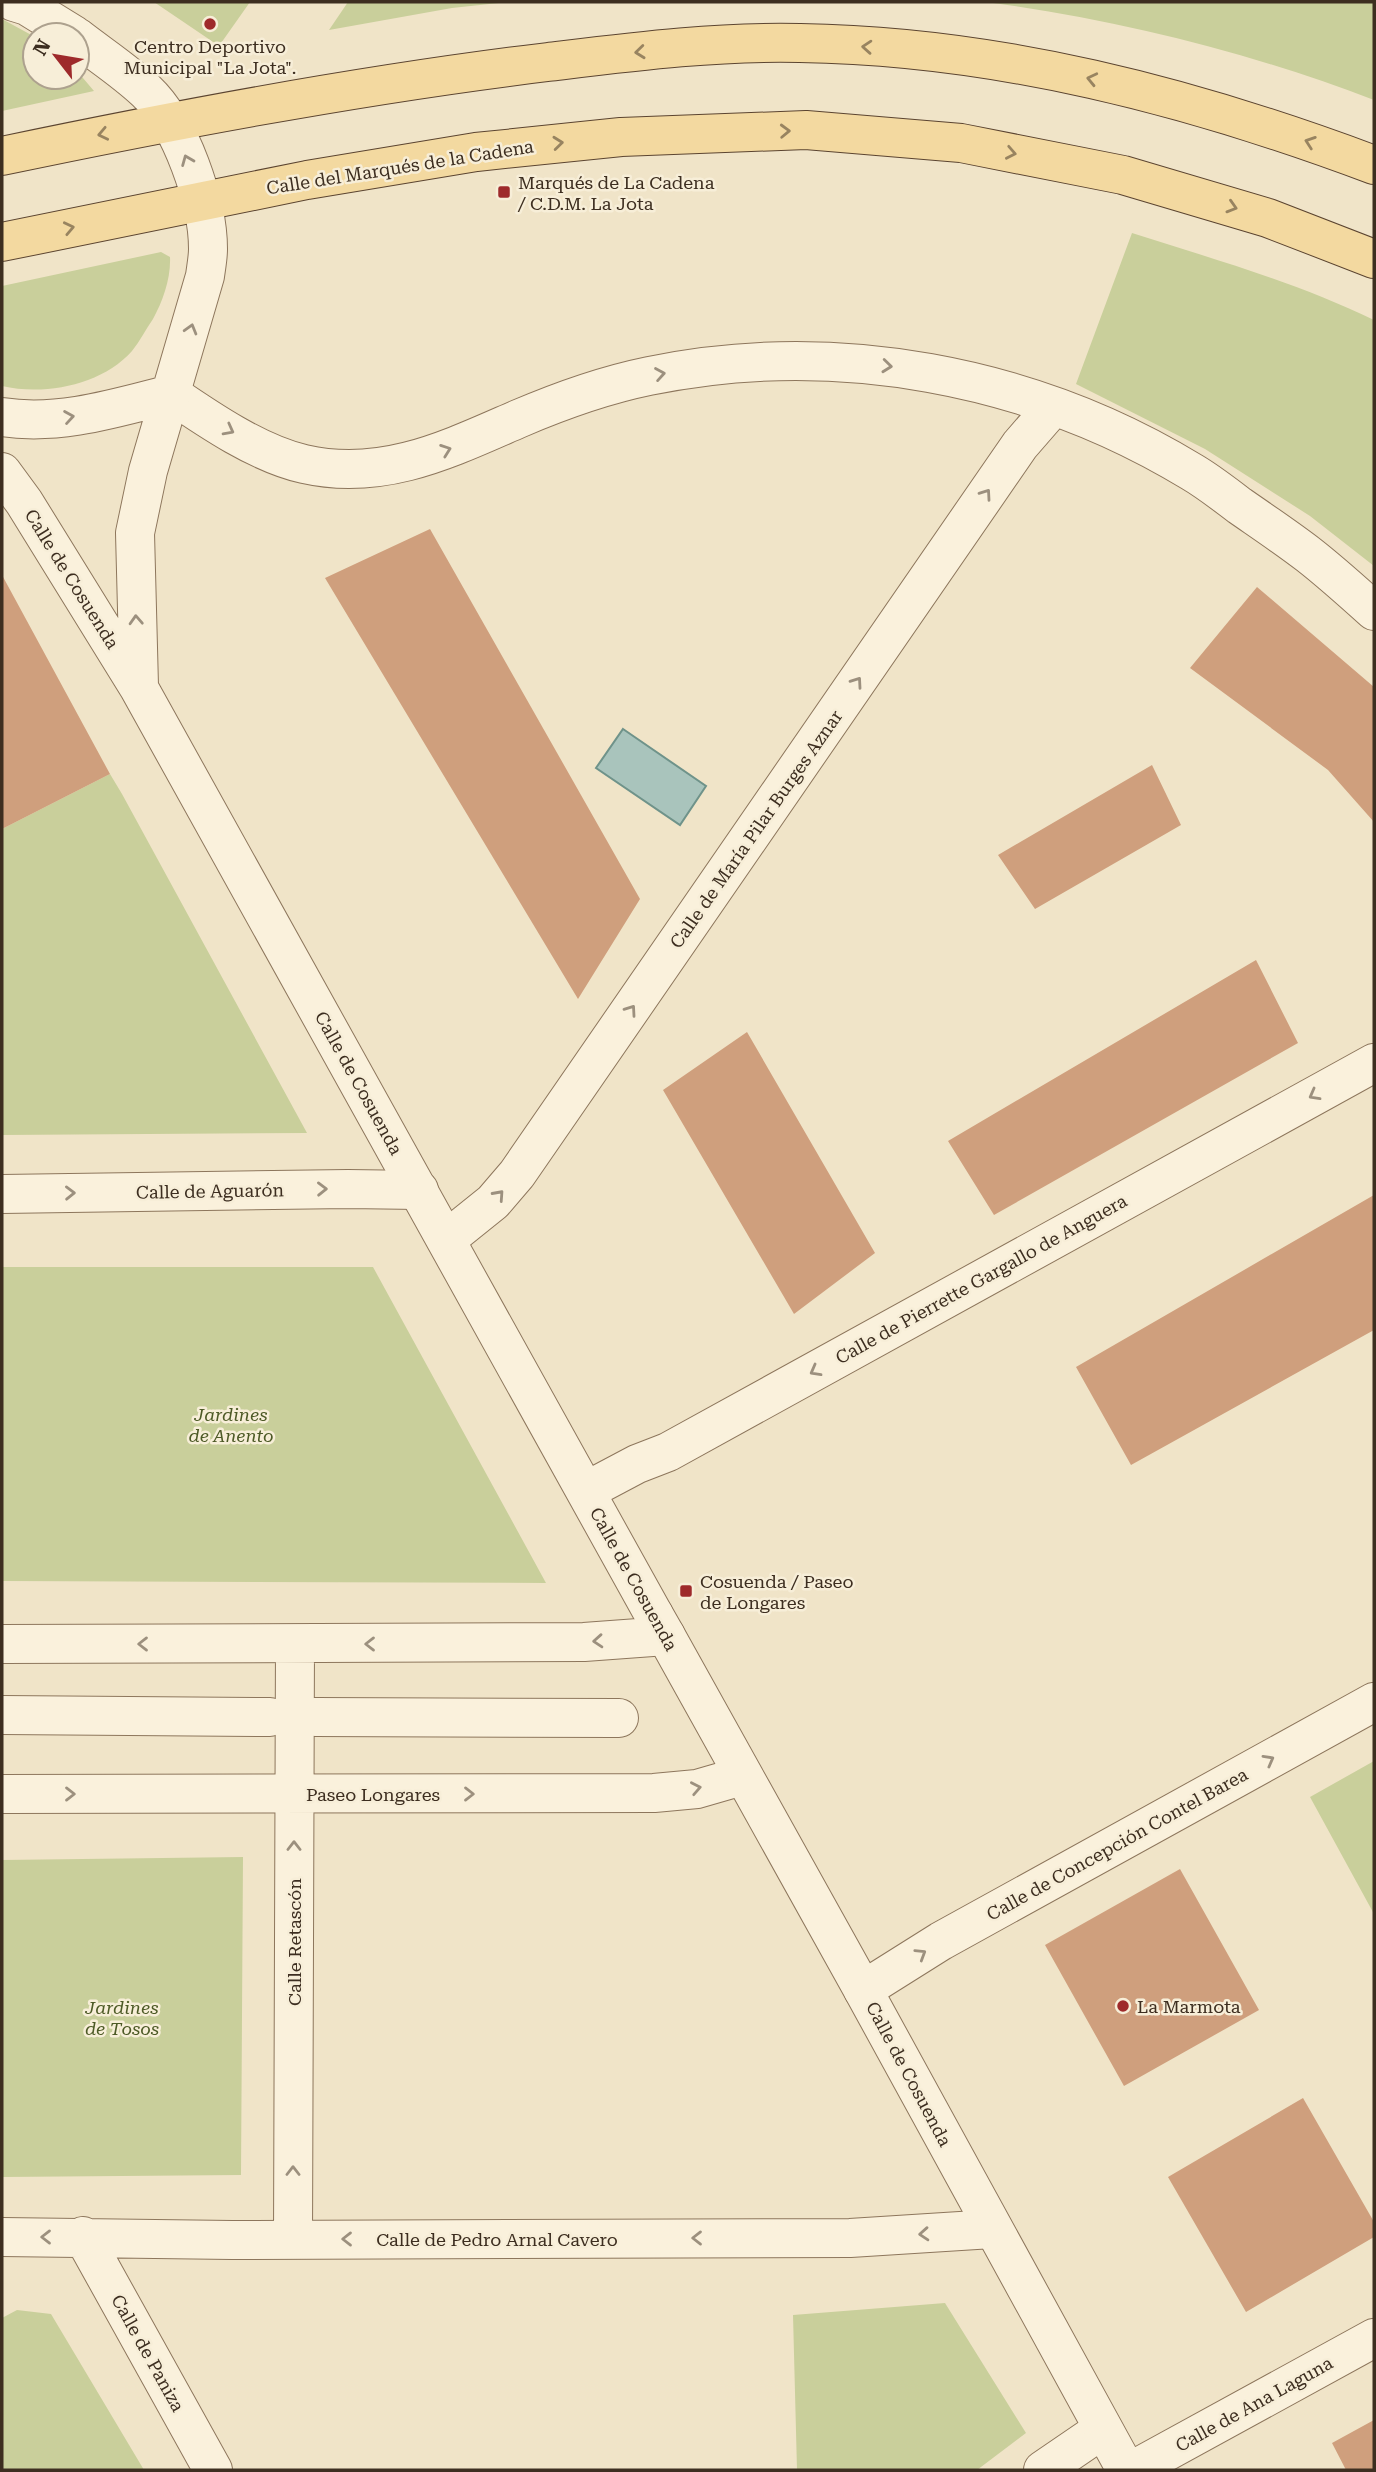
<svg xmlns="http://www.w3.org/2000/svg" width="1376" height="2472" font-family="'Roboto Serif',serif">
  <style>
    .green { fill: #c9cf9b }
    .water { fill: #a9c4bc; stroke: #6f938a; stroke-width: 2 }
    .building { fill: #cf9f7d }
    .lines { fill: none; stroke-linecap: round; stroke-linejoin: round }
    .pedestrian-casing { stroke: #8d765c; stroke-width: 40 }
    .minor-casing { stroke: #8d765c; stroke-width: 40 }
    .tertiary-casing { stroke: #8d765c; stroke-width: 40 }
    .primary-casing { stroke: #5b4430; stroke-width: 40 }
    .pedestrian { stroke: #faf1dc; stroke-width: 38 }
    .minor { stroke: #faf1dc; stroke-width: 38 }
    .tertiary { stroke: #faf1dc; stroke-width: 38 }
    .primary { stroke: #f3d9a0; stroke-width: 38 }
    .oneway { stroke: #988460 }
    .oneway2 { stroke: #9c907e }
    .poi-dot { fill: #9e2a2b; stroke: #f7eed8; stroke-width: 2.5 }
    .labels { text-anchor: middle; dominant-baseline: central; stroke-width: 5; stroke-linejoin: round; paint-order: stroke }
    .poi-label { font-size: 18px; fill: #3d2e20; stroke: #f7eed8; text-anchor: start }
    .street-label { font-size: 18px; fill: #3d2e20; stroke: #f7eed8 }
    .park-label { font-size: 18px; font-style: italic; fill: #4d5a26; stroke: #f7eed8 }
  </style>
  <rect width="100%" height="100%" fill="#f0e4c8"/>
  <!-- green -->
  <path class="green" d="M154,2H250L219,46Z
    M348,2H508L452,8L329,30Z
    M986,2H1374V100C1249,52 1119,20 986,2Z
    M2,19L35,37V77H77V71L94,91L2,111Z
    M1132,233C1214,259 1297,283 1374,320V566L1310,516L1205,449L1076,384Z
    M161,252L170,257C171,278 163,301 153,319C146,329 140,341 132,351C102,385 45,396 2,386V286Z
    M110,774L122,794L307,1133L2,1135V829Z
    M2,1267H373L546,1583L2,1581Z
    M1374,1761V1914L1310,1797Z
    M243,1857L241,2175L2,2177V1860Z
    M945,2303L1026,2433L977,2470H797L793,2315Z
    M17,2310L51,2314L144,2470H2V2318Z"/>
  <!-- water -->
  <path class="water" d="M623,729L706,786L680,825L596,768Z"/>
  <!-- building -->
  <path class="building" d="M430,529L640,899L578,999L325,578Z
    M2,575L110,774L2,829Z
    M1257,587L1374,687V822L1328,770L1190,668Z
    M1152,765L1181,825L1035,909L998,855Z
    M1256,960L1298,1043L994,1215L948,1141Z
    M747,1032L875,1253L794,1314L663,1090Z
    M1374,1195V1330L1131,1465L1076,1367Z
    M1180,1869L1259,2010L1124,2086L1045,1945Z
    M1303,2098L1374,2222V2237L1246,2312L1168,2177Z
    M1374,2420V2470H1346L1332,2443Z"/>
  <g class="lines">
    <!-- pedestrian casing -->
    <g class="pedestrian-casing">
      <path id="pedestrian" d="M2,1715L270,1717
        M315,1717L619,1718"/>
    </g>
    <!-- minor casing -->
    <g class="minor-casing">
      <path id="minor" d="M171,394C209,420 259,454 304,464C383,482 449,449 518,419C560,401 605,385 649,376C834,338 1031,374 1192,472C1209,482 1224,494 1240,506C1263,522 1287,538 1309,555C1332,573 1353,592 1374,611
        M2,1194L348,1189L419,1190
        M447,1239L493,1202L517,1174L1020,445L1053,407
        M586,1491L637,1464L668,1452L1374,1063
        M2,1644L584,1642L666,1636L654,1615
        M2,1794L654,1793L697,1789L742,1776
        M863,1990L941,1941L1374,1702
        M83,2236L213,2470
        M2,2237L232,2240L850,2238L992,2229
        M293,2239L295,1644
        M1043,2470L1103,2429
        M1133,2470L1374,2338"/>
    </g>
    <!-- tertiary casing -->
    <g class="tertiary-casing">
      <path id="tertiary" d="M14,2L27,6L74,35
        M77,37C100,55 125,71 146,91C181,124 208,202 208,249C208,258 206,268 205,276L148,471L135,533L139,686
        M2,417C59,426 116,408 171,394
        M2,472L24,502L139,688L654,1615
        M666,1636L863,1990L1126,2470"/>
    </g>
    <!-- primary casing -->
    <g class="primary-casing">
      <path id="primary" d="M2,156C183,118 365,84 548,62C631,52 716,41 800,43C998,46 1190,96 1374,165
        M2,242L307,180L476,152L621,137L806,130L961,143L1123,175L1268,218L1374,259"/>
    </g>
    <!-- pedestrian -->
    <use href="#pedestrian" class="pedestrian"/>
    <!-- minor -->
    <use href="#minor" class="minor"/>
    <!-- tertiary -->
    <use href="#tertiary" class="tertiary"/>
    <!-- primary -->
    <use href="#primary" class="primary"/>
  </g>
  <!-- one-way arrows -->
  <defs><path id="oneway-chevron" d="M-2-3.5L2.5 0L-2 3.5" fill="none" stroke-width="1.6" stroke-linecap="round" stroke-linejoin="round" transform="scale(1.75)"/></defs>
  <g class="oneway">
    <use href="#oneway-chevron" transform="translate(867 47) rotate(-176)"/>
    <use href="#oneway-chevron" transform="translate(640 52) rotate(174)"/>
    <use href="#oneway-chevron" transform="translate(1092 79) rotate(-167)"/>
    <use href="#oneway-chevron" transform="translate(785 131) rotate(-2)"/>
    <use href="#oneway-chevron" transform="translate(103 134) rotate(168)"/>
    <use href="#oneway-chevron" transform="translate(1310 142) rotate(-161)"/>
    <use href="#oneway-chevron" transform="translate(558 143) rotate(-6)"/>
    <use href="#oneway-chevron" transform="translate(1011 153) rotate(11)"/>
    <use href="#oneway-chevron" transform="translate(1232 207) rotate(17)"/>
    <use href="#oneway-chevron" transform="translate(69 228) rotate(-12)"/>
  </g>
  <g class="oneway2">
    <use href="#oneway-chevron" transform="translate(187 160) rotate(-112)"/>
    <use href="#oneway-chevron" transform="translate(191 329) rotate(-74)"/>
    <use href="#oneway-chevron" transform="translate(887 366) rotate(6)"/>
    <use href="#oneway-chevron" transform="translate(660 374) rotate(-10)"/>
    <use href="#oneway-chevron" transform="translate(69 417) rotate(-9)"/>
    <use href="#oneway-chevron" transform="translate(229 430) rotate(28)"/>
    <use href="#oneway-chevron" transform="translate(446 450) rotate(-20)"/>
    <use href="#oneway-chevron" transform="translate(986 494) rotate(-55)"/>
    <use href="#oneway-chevron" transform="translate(136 620) rotate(-93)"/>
    <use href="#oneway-chevron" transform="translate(857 682) rotate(-55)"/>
    <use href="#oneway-chevron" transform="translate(631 1010) rotate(-55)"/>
    <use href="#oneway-chevron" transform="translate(1314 1095) rotate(151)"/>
    <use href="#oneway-chevron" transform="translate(322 1189) rotate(-1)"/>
    <use href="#oneway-chevron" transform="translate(70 1193) rotate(-1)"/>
    <use href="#oneway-chevron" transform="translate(499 1195) rotate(-48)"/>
    <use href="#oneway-chevron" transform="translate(815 1371) rotate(151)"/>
    <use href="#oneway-chevron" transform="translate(598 1641) rotate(176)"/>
    <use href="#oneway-chevron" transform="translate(143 1644) rotate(-180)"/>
    <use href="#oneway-chevron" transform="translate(370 1644) rotate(180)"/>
    <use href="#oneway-chevron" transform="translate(1269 1760) rotate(-29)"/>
    <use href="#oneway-chevron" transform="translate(696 1788) rotate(-11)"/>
    <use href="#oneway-chevron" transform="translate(70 1794)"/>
    <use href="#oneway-chevron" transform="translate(469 1794)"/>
    <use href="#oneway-chevron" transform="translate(294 1846) rotate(-90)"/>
    <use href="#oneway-chevron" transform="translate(921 1954) rotate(-32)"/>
    <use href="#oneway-chevron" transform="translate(293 2171) rotate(-90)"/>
    <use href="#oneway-chevron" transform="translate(924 2234) rotate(176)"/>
    <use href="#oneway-chevron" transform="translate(46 2237) rotate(180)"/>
    <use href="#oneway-chevron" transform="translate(697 2238) rotate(180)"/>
    <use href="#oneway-chevron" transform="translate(347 2239) rotate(180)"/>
  </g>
  <!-- markers -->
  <g class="poi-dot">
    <circle cx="210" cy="24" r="7"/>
    <rect x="497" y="185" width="14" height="14" rx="3.5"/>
    <rect x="679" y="1584" width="14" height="14" rx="3.5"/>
    <circle cx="1123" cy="2006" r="7"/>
  </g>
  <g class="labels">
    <!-- poi labels -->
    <g class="poi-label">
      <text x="210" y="46" text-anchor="middle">Centro Deportivo<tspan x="210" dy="21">Municipal "La Jota".</tspan></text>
      <text x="518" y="182">Marqués de La Cadena<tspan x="518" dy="21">/ C.D.M. La Jota</tspan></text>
      <text x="700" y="1581">Cosuenda / Paseo<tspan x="700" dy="21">de Longares</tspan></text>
      <text x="1137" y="2006">La Marmota</text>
    </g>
    <!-- street labels -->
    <g class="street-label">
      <text transform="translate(400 167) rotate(-9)">Calle del Marqués de la Cadena</text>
      <text transform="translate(72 579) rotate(58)">Calle de Cosuenda</text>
      <text transform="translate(756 829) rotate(-55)">Calle de María Pilar Burges Aznar</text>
      <text transform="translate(359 1083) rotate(61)">Calle de Cosuenda</text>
      <text transform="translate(210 1191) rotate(-1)">Calle de Aguarón</text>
      <text transform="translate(981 1279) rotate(-29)">Calle de Pierrette Gargallo de Anguera</text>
      <text transform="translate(634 1579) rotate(61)">Calle de Cosuenda</text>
      <text x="373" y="1794">Paseo Longares</text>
      <text transform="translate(1117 1844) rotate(-29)">Calle de Concepción Contel Barea</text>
      <text transform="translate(294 1942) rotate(-90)">Calle Retascón</text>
      <text transform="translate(909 2074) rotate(62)">Calle de Cosuenda</text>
      <text x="497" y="2239">Calle de Pedro Arnal Cavero</text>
      <text transform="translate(148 2353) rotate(61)">Calle de Paniza</text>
      <text transform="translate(1254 2404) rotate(-29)">Calle de Ana Laguna</text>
    </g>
    <!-- park labels -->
    <g class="park-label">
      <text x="231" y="1414">Jardines<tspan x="231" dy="21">de Anento</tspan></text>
      <text x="122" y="2007">Jardines<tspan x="122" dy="21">de Tosos</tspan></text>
    </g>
  </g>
  <!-- border -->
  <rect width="1376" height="2472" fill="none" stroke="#3d2e20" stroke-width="7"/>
  <!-- north arrow -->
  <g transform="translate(56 56) rotate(301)"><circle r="33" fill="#f7eed8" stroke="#ada18e" stroke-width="2"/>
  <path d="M0-5L12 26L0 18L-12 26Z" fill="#9e2a2b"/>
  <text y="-10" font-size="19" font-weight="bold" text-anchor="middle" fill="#3d2e20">N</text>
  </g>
</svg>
